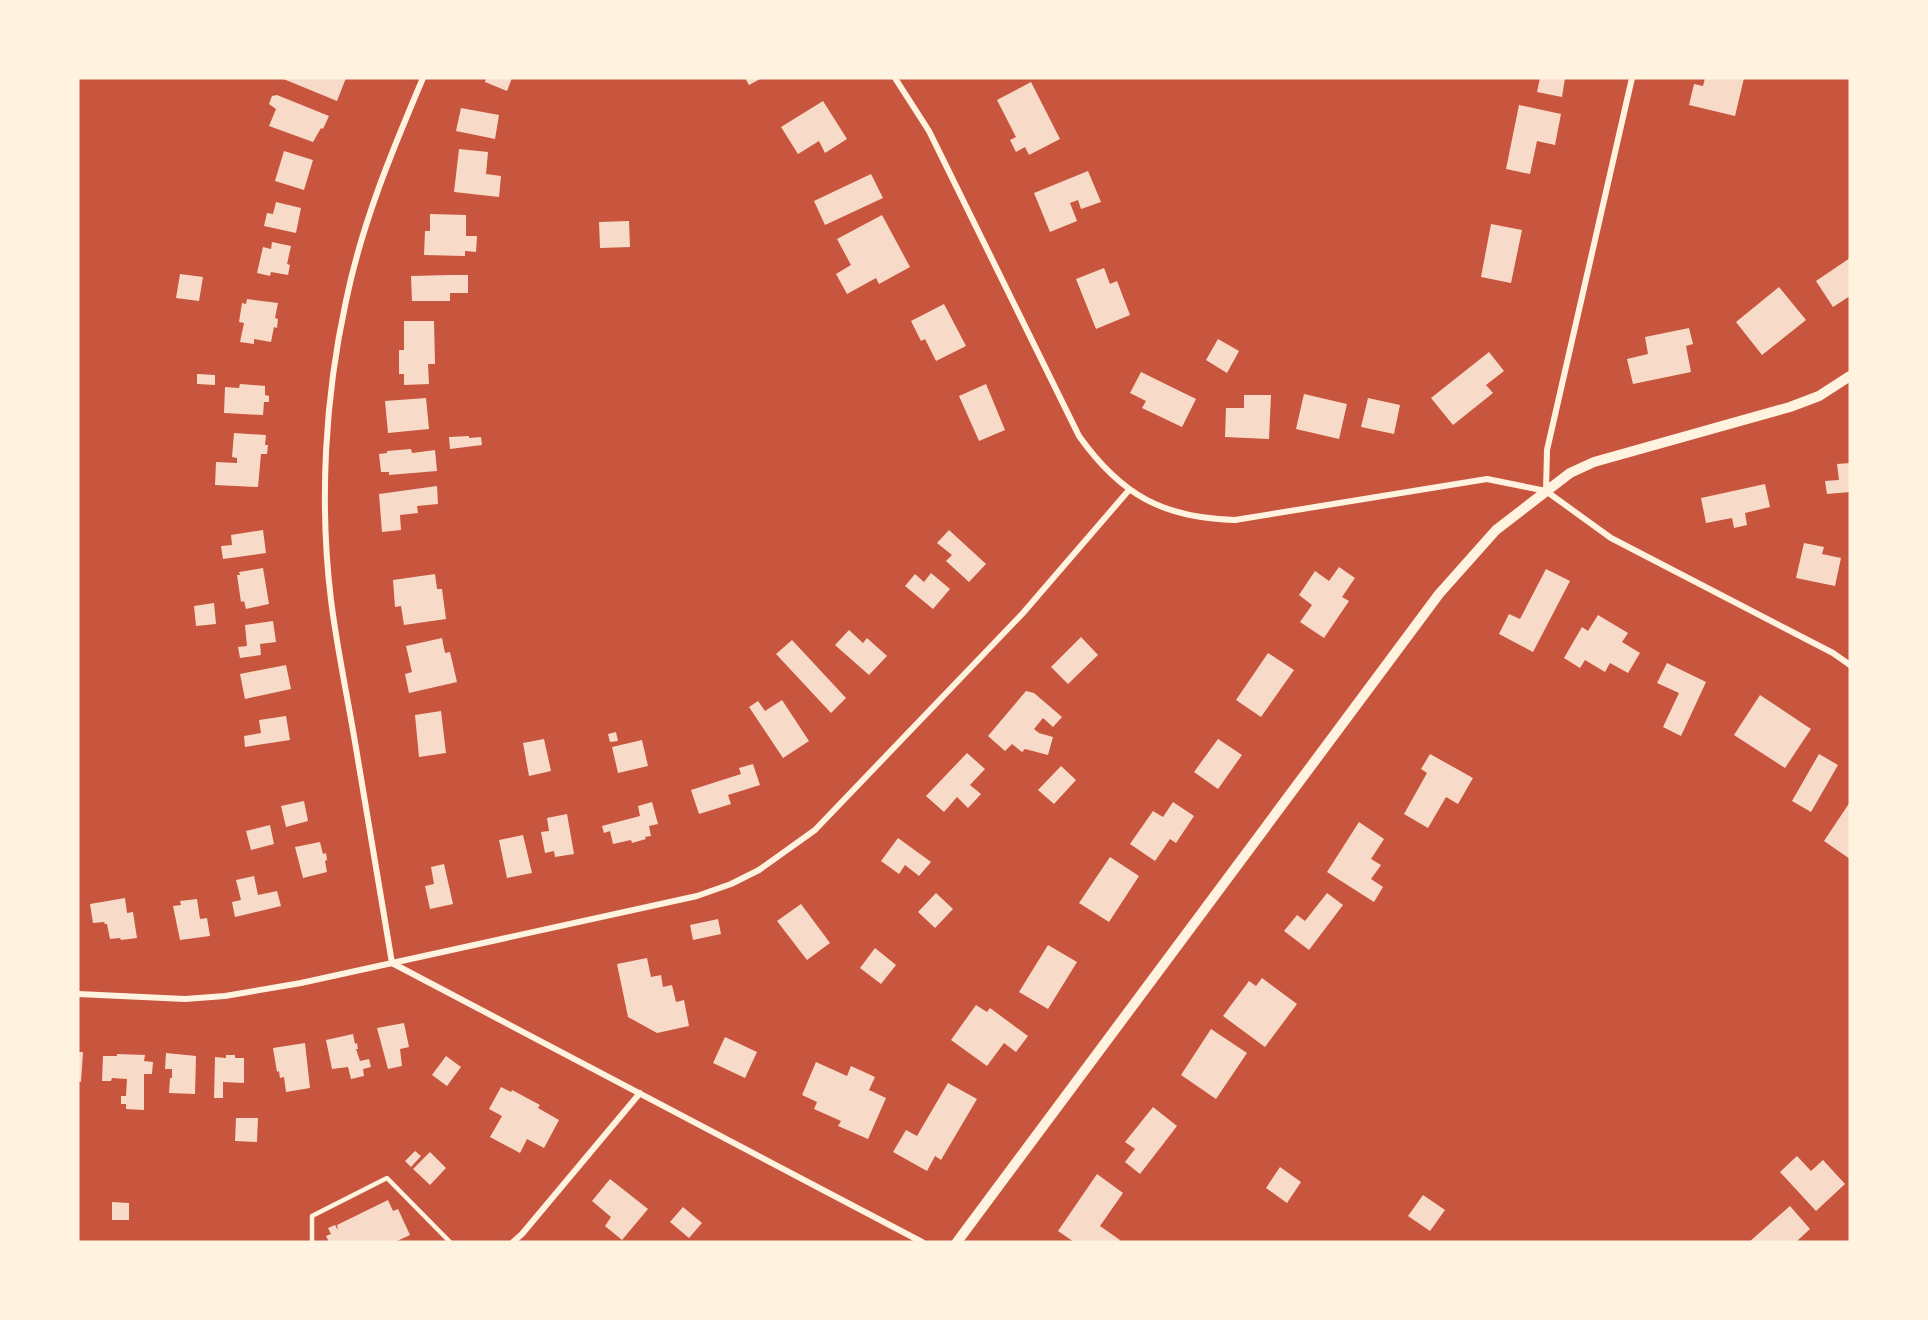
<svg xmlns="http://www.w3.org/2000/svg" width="1928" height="1320" font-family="Raleway,sans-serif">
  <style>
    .building { fill: #f7dbc8 }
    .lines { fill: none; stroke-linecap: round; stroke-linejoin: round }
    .service { stroke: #fff3e0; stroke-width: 4.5 }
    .minor { stroke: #fff3e0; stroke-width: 6 }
    .tertiary { stroke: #fff3e0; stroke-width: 10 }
  </style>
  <rect width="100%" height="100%" fill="#c8553d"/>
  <!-- building -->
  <path class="building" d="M281,78H346L337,101Z
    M486,78H512L507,91L485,82Z
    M745,78H762L749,85Z
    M1540,78H1565L1562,97L1537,92Z
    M1705,78H1744L1735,116L1689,105L1694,84L1703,86Z
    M1031,82L1060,139L1029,155L1025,147L1016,152L1010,140L1016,137L997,100Z
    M277,95L329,116L323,129L321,128L313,142L269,126L276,109L269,104L272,96Z
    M823,101L847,139L825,153L819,141L798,154L781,127Z
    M1519,105L1561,114L1555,145L1537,141L1530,174L1506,169Z
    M461,108L499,115L495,139L456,131Z
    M459,149L488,152L486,174L501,176L499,197L454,192Z
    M284,151L313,160L304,190L275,181Z
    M1088,171L1101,202L1081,209L1078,200L1070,203L1077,221L1050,232L1034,193Z
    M871,174L883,198L825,225L814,201Z
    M276,202L301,208L296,233L264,226L267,213L273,214Z
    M430,214L466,215V236H477L476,252L465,251V256L424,255L425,231H430Z
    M882,215L910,267L879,284L876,278L847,294L836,274L851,265L837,239Z
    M629,221L630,247L600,248L599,222Z
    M1491,224L1522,230L1511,283L1481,277Z
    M272,242L291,246L287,264L290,265L288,275L271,272L270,276L257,273L263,247L271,249Z
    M1850,258V296L1833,307L1816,281Z
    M1104,268L1110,284L1117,281L1130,315L1096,329L1076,279Z
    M180,274L203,277L199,301L176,298Z
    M450,275H468V293H450V301H412L411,276Z
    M1779,287L1806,320L1762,355L1736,322Z
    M247,299L278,303L275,318L278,319L277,328L274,327L271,342L254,339V344L240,342L244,323L239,322L242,303L246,304Z
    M944,304L966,346L936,361L925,339L921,341L911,321Z
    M404,321H434L435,364H428L429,384L404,385V374H399V350H404Z
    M1689,328L1693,344L1686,346L1691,372L1633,384L1627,359L1648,354L1645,337Z
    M1218,339L1239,351L1227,373L1206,360Z
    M1489,352L1504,371L1486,385L1493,393L1453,425L1431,398Z
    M1141,372L1196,399L1182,427L1142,408L1146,401L1130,393Z
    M197,374L215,375V385L197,384Z
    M240,384L265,386V395L269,396V402H264L263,415L224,413L225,387L239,388Z
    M986,384L1005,430L979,441L959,396Z
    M1304,394L1347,404L1339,439L1296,429Z
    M1244,395H1271L1269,439L1225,437L1226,408H1244Z
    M426,398L429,429L388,433L385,401Z
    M1368,398L1400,405L1394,434L1361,427Z
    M234,433L266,435L265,445H268L267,454H261L258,487L215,485L216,462L237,463V458L232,457Z
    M469,436V438L481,437L482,445L450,449L449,437Z
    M411,449L412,453L435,450L437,471L389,475V472H381L379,454L387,453V451Z
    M1850,463V492L1827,494L1825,481L1839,480L1837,464Z
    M1765,484L1770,507L1745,513L1747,525L1734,528L1732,518L1706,523L1701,498Z
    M437,486L438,504L417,506L418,513L400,515L401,530L382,532L379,494Z
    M263,530L266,553L223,559L221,546L232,545L231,535Z
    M949,530L986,564L969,582L946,561L952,555L937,543Z
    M1804,543L1824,547L1822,554L1841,558L1835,586L1796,578Z
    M1339,567L1355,578L1342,597L1349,601L1324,638L1300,622L1312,605L1299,595L1315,571L1329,581Z
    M263,568L269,604L246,609L244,601L241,602L237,575H240L239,572Z
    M1546,569L1570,581L1533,652L1499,634L1509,614L1520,619Z
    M931,573L950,589L933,609L905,586L915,574L924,582Z
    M435,574L437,589H442L446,619L404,625L401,606L395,607L393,580Z
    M214,603L216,624L196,626L194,606Z
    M1598,615L1628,633L1622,642L1640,653L1628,673L1610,663L1605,672L1585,660L1580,668L1564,658L1582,627L1588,631Z
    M273,621L276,642L260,644L261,655L240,658L238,647L247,646L245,625Z
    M849,630L863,643L867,638L887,656L869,675L835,645Z
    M1081,637L1098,655L1068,684L1051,667Z
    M442,638L445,653L450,652L457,682L409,693L405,674L412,672L406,646Z
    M792,640L846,698L831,713L776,654Z
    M1268,653L1294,670L1261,717L1236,700Z
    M1667,663L1706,682L1681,736L1663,727L1679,693L1657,683Z
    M286,665L291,689L245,699L240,674Z
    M1026,691L1034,693L1062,717L1053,727L1043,718L1034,729L1039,733L1053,737L1048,755L1025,749L1022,752L1012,744L1005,751L988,736Z
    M1760,695L1811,729L1785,768L1734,735Z
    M782,700L809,741L783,758L749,707L758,701L765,711Z
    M441,711L446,753L419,757L415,715Z
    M286,716L290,740L245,747L244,736L261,733L259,720Z
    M616,732L618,741L610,742L608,734Z
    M544,739L551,771L529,776L523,743Z
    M1218,739L1242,755L1218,789L1194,772Z
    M642,740L648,766L618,773L612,747Z
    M967,753L985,769L970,785L981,794L968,808L957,797L944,812L926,796Z
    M1430,754L1473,778L1458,804L1446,797L1428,828L1404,814L1427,773L1421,769Z
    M1819,754L1838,765L1811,812L1792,801Z
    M753,764L760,785L728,795L731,804L699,814L691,790L741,774L739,768Z
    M1061,766L1076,780L1054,804L1038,790Z
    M304,801L308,821L286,827L281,806Z
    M652,802L658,824L649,826L651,836L645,837L646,839L632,843L631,840L613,844L610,831L604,833L602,826L640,816L638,806Z
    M1173,802L1194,816L1176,843L1170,839L1155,861L1130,844L1153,811L1163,817Z
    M1850,802V859L1824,841Z
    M567,814L574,854L555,857L554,851L545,853L541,832L549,831L547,818Z
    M1359,822L1384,839L1371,859L1381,865L1371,879L1383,887L1374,902L1327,872Z
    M270,825L274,844L251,850L246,831Z
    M523,835L532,873L507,878L499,840Z
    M898,838L931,862L919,876L905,865L899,874L881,861Z
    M320,842L323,854L326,853L327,860L325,861L327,872L303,878L295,847Z
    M1110,857L1139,876L1109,922L1079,903Z
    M444,864L453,904L430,909L425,886L434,884L431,867Z
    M254,876L258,895L277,891L281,906L235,917L232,902L241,900L236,880Z
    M936,893L953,909L935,928L918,912Z
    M1327,893L1343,905L1309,950L1284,931L1297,915L1305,921Z
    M125,898L127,913L133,912L137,938L121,940L120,938L110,939L107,924H105L104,922L93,923L90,904Z
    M197,899L200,919L207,918L210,936L180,940L173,906L181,905L180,901Z
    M801,904L830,943L807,960L777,921Z
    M718,919L721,934L693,940L690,925Z
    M1048,945L1077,962L1048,1009L1019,992Z
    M875,948L896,965L881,984L860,968Z
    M647,958L651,977L661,975L663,987L672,985L676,1002L684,1000L689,1026L657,1033L628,1017L617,964Z
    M1262,978L1297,1004L1265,1047L1223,1016L1249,981L1256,986Z
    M976,1005L987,1012L990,1008L1028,1036L1016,1052L1004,1043L987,1066L951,1040Z
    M404,1023L409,1047L400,1049L402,1066L388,1069L377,1028Z
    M1211,1029L1247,1053L1216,1099L1181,1075Z
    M353,1034L355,1044L357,1043L358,1049H356L360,1061L369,1059L371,1067L363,1069L364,1076L351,1079L348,1067L332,1069L326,1040Z
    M725,1037L757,1052L745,1078L713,1063Z
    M305,1043L310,1088L286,1092L284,1077L280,1078L279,1071L277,1072L273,1048Z
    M78,1052H83L81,1082L78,1081Z
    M166,1053L196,1056L195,1094L169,1093L170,1078H172V1069H165Z
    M117,1054L145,1055L144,1061L153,1062L152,1074H144V1110L126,1109V1104H121V1096H126L127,1079L112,1078L111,1081H102L103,1056H117Z
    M226,1055H235V1058H244V1083L223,1082V1098H214L215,1057L226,1058Z
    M446,1056L461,1067L447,1086L432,1075Z
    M816,1062L847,1076L851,1066L875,1077L869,1090L886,1098L868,1139L838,1126L841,1121L814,1109L817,1102L802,1095Z
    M948,1083L977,1099L941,1160L935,1156L927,1171L893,1152L906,1130L917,1136Z
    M501,1087L511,1092L512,1090L540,1105L538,1108L559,1120L544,1148L527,1139L520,1153L490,1137L502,1116L489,1109Z
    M1153,1107L1177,1126L1140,1174L1125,1162L1135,1149L1125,1142Z
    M236,1118H258L257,1142L235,1141Z
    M415,1151L421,1156L411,1167L405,1161Z
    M430,1152L446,1168L430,1185L413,1169Z
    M1797,1156L1811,1171L1823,1160L1845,1184L1816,1211L1780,1172Z
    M1280,1167L1301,1182L1287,1203L1266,1188Z
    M1097,1174L1123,1193L1100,1226L1120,1240L1118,1242H1074L1058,1231Z
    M610,1179L648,1209L622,1240L605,1226L611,1217L592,1201Z
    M1423,1195L1445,1210L1430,1231L1408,1216Z
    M388,1200L393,1211L398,1209L410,1235L395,1242H329L326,1236L331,1234L328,1228L335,1225L338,1230L337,1225Z
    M112,1202L129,1203V1220H112Z
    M1790,1206L1810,1229L1796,1242H1749Z
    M683,1207L702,1223L689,1238L670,1222Z"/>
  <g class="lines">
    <!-- service -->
    <path class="service" d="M312,1242V1216L387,1178L450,1242"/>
    <!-- minor -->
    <path class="minor" d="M423,78C392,151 362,223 346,301C325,397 319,502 331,600C337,649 348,699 356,748C368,820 380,891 392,963L922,1242
      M895,78L929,131L1079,436C1121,495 1163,518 1235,520L1487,479L1546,491L1611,538L1833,653L1850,665
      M1546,491L1547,450L1632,78
      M78,994L185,999L225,996L301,983L697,896L731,884L759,870L815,830L1023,613L1129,490
      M513,1242L522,1234L640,1093"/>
    <!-- tertiary -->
    <path class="tertiary" d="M957,1242L1439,594L1496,530L1570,473L1594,462L1790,407L1819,396L1850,376"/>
  </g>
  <!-- border -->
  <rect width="1928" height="1320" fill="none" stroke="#fff3e0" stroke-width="159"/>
</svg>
